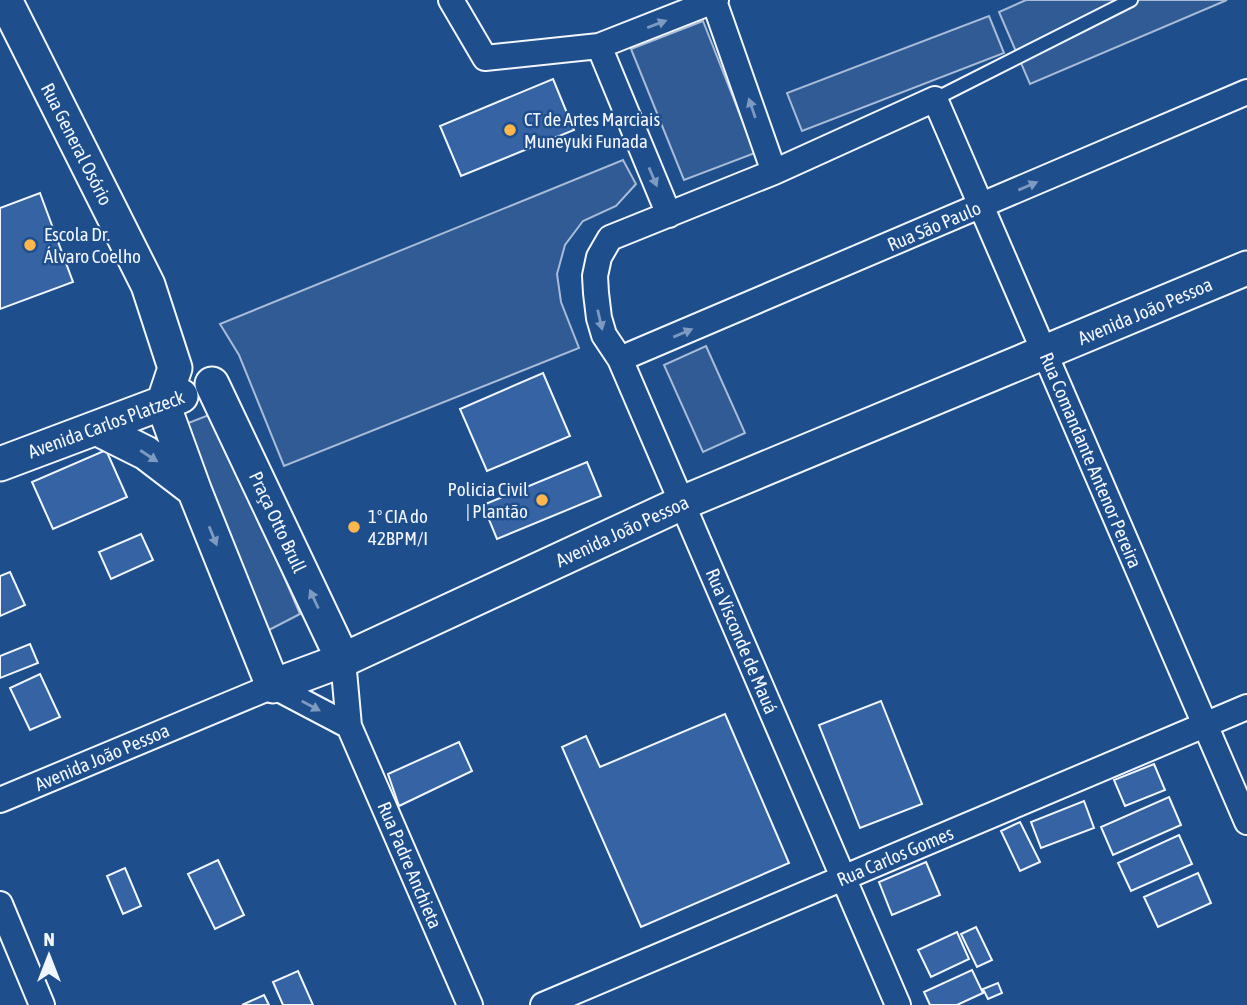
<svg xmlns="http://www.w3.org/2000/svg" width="1247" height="1005" font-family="'Asap Condensed',sans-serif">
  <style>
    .built { fill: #305b95; stroke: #a8bbd7; stroke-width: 2 }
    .building { fill: #3563a3; stroke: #f2f6ff; stroke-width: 2 }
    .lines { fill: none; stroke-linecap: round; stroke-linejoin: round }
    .lane-casing { stroke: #f2f6ff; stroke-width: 16 }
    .street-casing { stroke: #f2f6ff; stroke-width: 28 }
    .secondary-casing { stroke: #f2f6ff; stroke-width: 37 }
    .lane { stroke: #1f4e8c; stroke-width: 12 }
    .street { stroke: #1f4e8c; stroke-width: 24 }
    .secondary { stroke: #1f4e8c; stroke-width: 33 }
    .oneway { fill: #7e9ac0 }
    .poi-dot { fill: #ffb74d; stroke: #1f4e8c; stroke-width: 2.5 }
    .labels { text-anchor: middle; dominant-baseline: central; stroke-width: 5; stroke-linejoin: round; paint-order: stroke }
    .poi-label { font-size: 19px; fill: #f2f6ff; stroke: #1f4e8c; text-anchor: start }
    .street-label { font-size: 19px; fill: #f2f6ff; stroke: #1f4e8c }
  </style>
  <rect width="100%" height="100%" fill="#1f4e8c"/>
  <!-- built -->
  <path class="built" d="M1026,0H1227L1030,84L999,12Z
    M989,16L1004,53L802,131L787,93Z
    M703,21L755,153L684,180L631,49Z
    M623,160L636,184L616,206L583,221L565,245L557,274L561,302L579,348L284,466L239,355L220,324Z
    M706,346L745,433L703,452L664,365Z
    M214,413L300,614L265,632L178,427Z"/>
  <!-- building -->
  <path class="building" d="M553,79L574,130L461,176L440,126Z
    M40,193L73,282L0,309V208Z
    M543,373L570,436L487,471L460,409Z
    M106,450L127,497L53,529L32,482Z
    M587,462L601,496L497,539L483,505Z
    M141,534L153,560L111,579L99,552Z
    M10,572L25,605L0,616V576Z
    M30,644L38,663L0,678V656Z
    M40,674L60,717L30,730L10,688Z
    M881,701L922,804L860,828L819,725Z
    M725,714L789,863L641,927L562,747L586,736L600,767Z
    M459,742L472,771L399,806L388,774Z
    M1154,764L1165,790L1125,806L1114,780Z
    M1169,797L1181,825L1113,855L1101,827Z
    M1084,801L1094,828L1041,848L1031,822Z
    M1020,822L1040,862L1020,871L1001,831Z
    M1179,835L1192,864L1131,891L1118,863Z
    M218,860L244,915L215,929L188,874Z
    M926,862L940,895L892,915L879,882Z
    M125,868L141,906L123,914L107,876Z
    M1198,873L1211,903L1158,927L1144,897Z
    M976,927L992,960L977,967L961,934Z
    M957,932L969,959L931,977L918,950Z
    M972,970L983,993L957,1005H930L924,992Z
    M298,971L313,1005H283L273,982Z
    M998,983L1002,993L988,999L983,989Z
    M264,995L269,1005H242Z"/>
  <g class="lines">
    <!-- lane casing -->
    <g class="lane-casing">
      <path id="lane" d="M935,99L1131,0"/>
    </g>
    <!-- street casing -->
    <g class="street-casing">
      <path id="street" d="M451,0L485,58L599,46L716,0
        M714,1L774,172
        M599,46L669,215
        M620,359L1247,92
        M343,660L349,726L470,1005
        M0,800L273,686L349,726
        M0,904L42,1005
        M543,1005L1247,707
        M898,1005L620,359L604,335L599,318L596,293L595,276L599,257L610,238L774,172L935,99L1247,822"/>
    </g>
    <!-- secondary casing -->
    <g class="secondary-casing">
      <path id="secondary" d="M5,0L148,285L175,368L163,404L195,492L273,686L343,660L682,503L1247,268
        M212,384L343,660
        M98,429L146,453L193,489
        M0,464L181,396"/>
    </g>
    <!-- lane -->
    <use href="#lane" class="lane"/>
    <!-- street -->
    <use href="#street" class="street"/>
    <!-- secondary -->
    <use href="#secondary" class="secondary"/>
  </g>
  <!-- one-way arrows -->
  <defs><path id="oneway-solid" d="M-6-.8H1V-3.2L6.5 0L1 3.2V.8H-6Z" transform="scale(1.75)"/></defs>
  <g class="oneway">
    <use href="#oneway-solid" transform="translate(657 24) rotate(-21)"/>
    <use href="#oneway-solid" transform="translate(752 108) rotate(-109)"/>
    <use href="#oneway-solid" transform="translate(653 177) rotate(67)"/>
    <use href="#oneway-solid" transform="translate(1028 186) rotate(-23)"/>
    <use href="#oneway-solid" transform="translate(600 320) rotate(77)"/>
    <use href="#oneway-solid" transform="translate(683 333) rotate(-23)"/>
    <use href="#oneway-solid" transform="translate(149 456) rotate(33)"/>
    <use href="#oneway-solid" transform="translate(213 536) rotate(68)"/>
    <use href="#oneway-solid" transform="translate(314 599) rotate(-115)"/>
    <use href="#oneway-solid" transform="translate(311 706) rotate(28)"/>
  </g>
  <!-- markers -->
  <g class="poi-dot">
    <circle cx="510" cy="130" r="7"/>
    <circle cx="30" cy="245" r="7"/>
    <circle cx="542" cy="500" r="7"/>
    <circle cx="354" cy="527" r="7"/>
  </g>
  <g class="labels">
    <!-- poi labels -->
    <g class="poi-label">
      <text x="524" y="119">CT de Artes Marciais<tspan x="524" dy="22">Muneyuki Funada</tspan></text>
      <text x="44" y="234">Escola Dr.<tspan x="44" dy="22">Álvaro Coelho</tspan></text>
      <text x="528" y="489" text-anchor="end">Policia Civil<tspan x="528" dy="22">| Plantão</tspan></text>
      <text x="368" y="516">1° CIA do<tspan x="368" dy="22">42BPM/I</tspan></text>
    </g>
    <!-- street labels -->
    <g class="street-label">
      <text transform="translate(77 144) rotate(63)">Rua General Osório</text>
      <text transform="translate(934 226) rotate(-23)">Rua São Paulo</text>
      <text transform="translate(1145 311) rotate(-23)">Avenida João Pessoa</text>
      <text transform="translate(106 424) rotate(-20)">Avenida Carlos Platzeck</text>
      <text transform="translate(1091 460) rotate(67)">Rua Comandante Antenor Pereira</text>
      <text transform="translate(278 522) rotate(65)">Praça Otto Brull</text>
      <text transform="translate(622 531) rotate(-25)">Avenida João Pessoa</text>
      <text transform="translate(742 641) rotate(67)">Rua Visconde de Mauá</text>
      <text transform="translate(102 757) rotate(-23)">Avenida João Pessoa</text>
      <text transform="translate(895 856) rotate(-23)">Rua Carlos Gomes</text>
      <text transform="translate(410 865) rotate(67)">Rua Padre Anchieta</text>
    </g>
  </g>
  <!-- north arrow -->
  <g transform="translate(49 956)" stroke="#1f4e8c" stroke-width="5" paint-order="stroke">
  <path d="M0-5L12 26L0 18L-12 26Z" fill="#f2f6ff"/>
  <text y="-10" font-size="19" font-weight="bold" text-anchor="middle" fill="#f2f6ff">N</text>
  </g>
</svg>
